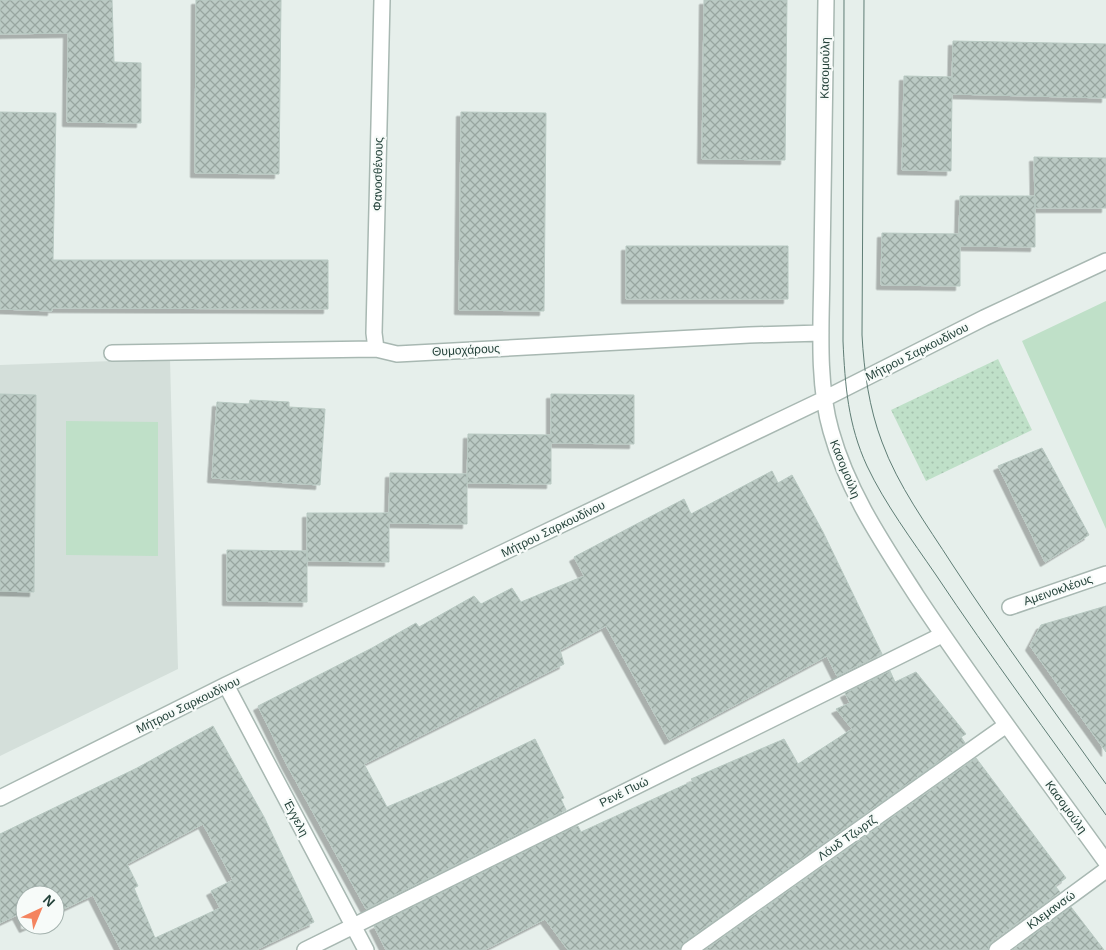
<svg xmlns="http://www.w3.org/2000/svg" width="1106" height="950" font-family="Arial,sans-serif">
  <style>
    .built { fill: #d4dfda }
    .park { fill: url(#park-dots) }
    .pitch { fill: #bfe0c8 }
    .building { fill: url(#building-cross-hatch); stroke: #b8c9c2; fill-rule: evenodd; filter: url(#shadow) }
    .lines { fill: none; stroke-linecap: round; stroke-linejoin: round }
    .minor-casing { stroke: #a8b8b2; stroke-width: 18 }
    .minor { stroke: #fff; stroke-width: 15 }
    .tram { stroke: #5f7d75; stroke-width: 1 }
    .labels { text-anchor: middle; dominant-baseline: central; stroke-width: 4.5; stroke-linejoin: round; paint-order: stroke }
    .street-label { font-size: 12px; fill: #24423a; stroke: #f7fbf9 }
  </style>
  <defs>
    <pattern id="park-dots" width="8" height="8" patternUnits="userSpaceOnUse" patternTransform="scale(1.25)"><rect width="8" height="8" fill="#bfe0c8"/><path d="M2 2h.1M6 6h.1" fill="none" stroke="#a4c1ad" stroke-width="1.8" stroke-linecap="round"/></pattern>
    <pattern id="building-cross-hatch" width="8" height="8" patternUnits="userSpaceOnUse" patternTransform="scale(1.25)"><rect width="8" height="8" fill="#bbcac4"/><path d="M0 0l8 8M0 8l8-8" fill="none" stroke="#98a6a0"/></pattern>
    <filter id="shadow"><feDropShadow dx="-4.5" dy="4.5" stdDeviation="0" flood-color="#0004"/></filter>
  </defs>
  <rect width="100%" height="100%" fill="#e6efeb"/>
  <!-- built -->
  <path class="built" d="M170,359L178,669L0,756V365Z"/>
  <!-- park -->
  <path class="park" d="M998,359L1032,430L926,481L891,410Z"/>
  <!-- pitch -->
  <path class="pitch" d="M1106,301V529L1022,341Z
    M66,421L158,422V556L66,555Z"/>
  <!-- building -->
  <path class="building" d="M0,0H112L114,62L141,63V123L67,122L68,33L0,34Z
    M196,0H281L279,174L195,173Z
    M704,0H787L785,160L702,159Z
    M953,41L1106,44V98L952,94L951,171L902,170L904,76L952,77V81Z
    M0,112L56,113L53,260H328V309L52,308V311L0,309Z
    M461,112L546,113L544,311L459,310Z
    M1034,157L1106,158V208H1035Z
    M960,196H1035V247L960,246V286L881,285L882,233L959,234Z
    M626,246H788V299H626Z
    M0,394L36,395L34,592L0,591Z
    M551,394L634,395V444L551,443V484L467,483L468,434L551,435Z
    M250,400L289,402V407L325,409L320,485L212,478L217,402L249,404Z
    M1042,448L1089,535L1045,562L998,466Z
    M772,471L778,483L792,475L823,532L882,654L837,676L827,656L669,740L606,626L560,650L564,664L364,764L387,807L452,779L535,739L564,798L561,799L566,810L366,909L287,765L258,706L372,648L416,623L419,627L474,596L481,604L512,588L521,602L584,576L574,557L684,499L691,514Z
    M390,473L467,474V524L389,523V562L307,561V513H389Z
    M227,550L307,551V602L227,601Z
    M1106,606V752L1030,646L1041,625Z
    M890,671L895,682L916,672L966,734L961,737L965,743L684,942L680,950H568L545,919L484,950H386L374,926L574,827L578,826L581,832L693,781L691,779L784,739L798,764L852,729L836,709L850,703L845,693Z
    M213,726L264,817L314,922L256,950H121L93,895L55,913V895H25V925H31L24,928L17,915L0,923V834L137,768ZM203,824L233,880L211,891L220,908L155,938L134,888L138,886L127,864Z
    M976,758L1066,878L1055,886L1060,892L991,942L988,950H705Z
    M1071,907L1104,950H1013Z"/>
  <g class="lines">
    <!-- minor casing -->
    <g class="minor-casing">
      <path id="minor" d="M826,0C825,87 824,174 822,261C822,315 816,379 831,431C848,492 882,542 916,595C976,686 1042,773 1106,862
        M376,349L374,333L382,0
        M112,353L376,349L397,354L749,335L821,333
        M1010,607L1106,574
        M226,685L366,950
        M0,798L226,685L824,399L984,318L1106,261
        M305,950L942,635
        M689,950L1005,726
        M997,950L1106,870"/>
    </g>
    <!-- minor -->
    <use href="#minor" class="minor"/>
    <!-- tram -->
    <path class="tram" d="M844,0L843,341C845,385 848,425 867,466C885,504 912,540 936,575C990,656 1049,735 1106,815
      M864,0L862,335C864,371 869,408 882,442C898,486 927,525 952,564C1001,639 1054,711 1106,784"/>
  </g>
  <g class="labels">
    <!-- street labels -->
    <g class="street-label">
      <text transform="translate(825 68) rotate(-89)">Κασομούλη</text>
      <text transform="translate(378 174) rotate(-89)">Φανοσθένους</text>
      <text transform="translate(466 350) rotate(-3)">Θυμοχάρους</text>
      <text transform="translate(917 352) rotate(-27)">Μήτρου Σαρκουδίνου</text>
      <text transform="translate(845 469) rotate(68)">Κασομούλη</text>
      <text transform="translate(553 529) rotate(-26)">Μήτρου Σαρκουδίνου</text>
      <text transform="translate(1058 590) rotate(-19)">Αμεινοκλέους</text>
      <text transform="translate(188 705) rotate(-26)">Μήτρου Σαρκουδίνου</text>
      <text transform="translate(624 792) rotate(-26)">Ρενέ Πυώ</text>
      <text transform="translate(1066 807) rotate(54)">Κασομούλη</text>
      <text transform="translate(296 818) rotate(62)">Έγγελη</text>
      <text transform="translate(847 838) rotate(-35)">Λόυδ Τζωρτζ</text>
      <text transform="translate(1051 910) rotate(-36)">Κλεμανσώ</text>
    </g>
  </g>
  <!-- north arrow -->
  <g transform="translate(40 910) rotate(44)"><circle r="24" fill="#f7fbf9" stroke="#a3b1ad"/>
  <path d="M0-4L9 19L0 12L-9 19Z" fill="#f4845f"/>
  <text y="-8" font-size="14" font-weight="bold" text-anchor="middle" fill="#24423a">N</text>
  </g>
</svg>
